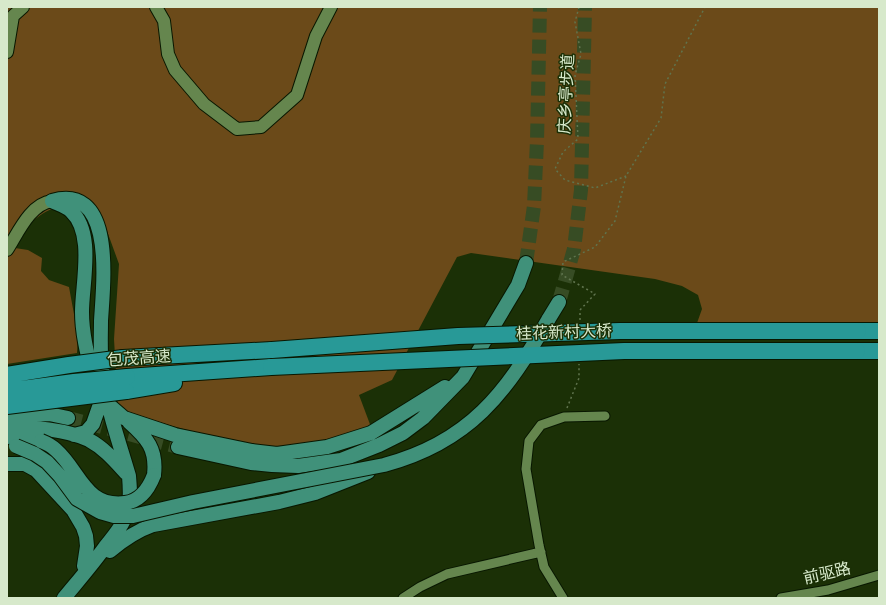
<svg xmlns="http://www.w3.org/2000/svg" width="886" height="605" font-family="Jost,'Noto Sans SC',sans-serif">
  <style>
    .forest { fill: #6b4a19 }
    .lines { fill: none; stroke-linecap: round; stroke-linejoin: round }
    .primary-tunnel { stroke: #374c24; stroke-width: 14; stroke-dasharray: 14 7; stroke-linecap: butt }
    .minor-casing { stroke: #081700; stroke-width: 11 }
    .secondary-casing { stroke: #081700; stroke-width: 14 }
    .primary-casing { stroke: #081700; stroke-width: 16 }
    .motorway-casing { stroke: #081700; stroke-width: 18 }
    .path { stroke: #60744e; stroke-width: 1.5; stroke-dasharray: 2 3; stroke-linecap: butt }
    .minor { stroke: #65864e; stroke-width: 9 }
    .secondary { stroke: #65864e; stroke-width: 12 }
    .primary { stroke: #40917a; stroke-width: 14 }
    .motorway { stroke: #289997; stroke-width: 16 }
    .primary-bridge-casing { stroke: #081700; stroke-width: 16; stroke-linecap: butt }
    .motorway-bridge-casing { stroke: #081700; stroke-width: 18; stroke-linecap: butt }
    .primary-bridge { stroke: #40917a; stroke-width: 14 }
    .motorway-bridge { stroke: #289997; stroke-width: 16 }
    .labels { text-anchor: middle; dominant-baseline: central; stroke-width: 3; stroke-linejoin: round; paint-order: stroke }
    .street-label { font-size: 16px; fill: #d7e9cb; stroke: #1b3006 }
  </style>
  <rect width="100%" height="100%" fill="#1b3006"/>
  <!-- forest -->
  <path class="forest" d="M7,7H879V329L697,323L702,309L698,295L682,286L655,279L471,253L457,257L392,380L359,395L371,427L309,445L247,447L134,415L118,408L114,339L119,264L107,231L84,207C75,207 64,207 55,208C39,212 22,231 13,244L15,248L28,250L42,258L41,271L49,280L69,287L78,336L77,353L7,364Z"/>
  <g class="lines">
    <!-- primary-tunnel -->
    <path class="primary-tunnel" d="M526,263L534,206L537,141L540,7
      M559,302L574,249L581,190L585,7
      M68,418L178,447"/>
    <!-- minor casing -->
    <g class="minor-casing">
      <path id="minor" d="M403,598L420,587L447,574L541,552
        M563,598L544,567L539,545L526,469L529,441L541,425L564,417L605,416
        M781,598L828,590L879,575"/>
    </g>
    <!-- secondary casing -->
    <g class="secondary-casing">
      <path id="secondary" d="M156,7L164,21L168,54L175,70L204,104L237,129L261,127L297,95L316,36L331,7
        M7,52L13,16L23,7
        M7,250C18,233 30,204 52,201"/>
    </g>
    <!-- primary casing -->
    <g class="primary-casing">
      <path id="primary" d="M52,201C116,183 103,285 101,321C101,336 100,351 102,367C105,404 119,441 129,476C130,488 131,499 128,510C124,524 114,536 105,547C92,565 78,581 64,598
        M52,201C58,204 67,207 71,211C95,233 82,283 82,312C82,338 90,364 96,390
        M548,320L559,302
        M109,405L124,418L175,435L252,451L277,454L327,447L371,433L445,387
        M7,418L23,415L49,414L68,418
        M129,422C147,438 157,449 154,475
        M7,427C30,426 68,430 89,440C104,448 115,461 126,473
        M74,435L86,432L93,424L100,404
        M7,437L17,436L41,441
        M178,447L251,463L272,465L298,466L341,460L379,445L403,433L423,418L463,377L518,285L526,263
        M7,464H25L36,470L73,510L83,527L86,536L87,546L84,566
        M110,551C123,540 136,531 153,525L279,502L315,493L368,472"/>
    </g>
    <!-- motorway casing -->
    <g class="motorway-casing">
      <path id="motorway" d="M858,331H879
        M857,351H879
        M123,358L272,350
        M127,377L271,367
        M126,391L174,383"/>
    </g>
    <!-- path -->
    <path class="path" d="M579,7L575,22L581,54L575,75L578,139L563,152L555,169L565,180L595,188L626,176
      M580,320V310L595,294L562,275L563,262L595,247L615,221L626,176L661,118L665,84L705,7
      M567,408L579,378V364"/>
    <!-- minor -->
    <use href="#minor" class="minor"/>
    <!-- secondary -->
    <use href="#secondary" class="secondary"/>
    <!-- primary -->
    <use href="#primary" class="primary"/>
    <!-- motorway -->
    <use href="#motorway" class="motorway"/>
    <!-- primary-bridge casing -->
    <g class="primary-bridge-casing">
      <path id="primary-bridge" d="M41,441C46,443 52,446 56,450C80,471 85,508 125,503C141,501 149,488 154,475
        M16,446L35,454L47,462L60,476L77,499L100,512L114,516H133L193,502L384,465C470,442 506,393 548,320"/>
    </g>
    <!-- motorway-bridge casing -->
    <g class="motorway-bridge-casing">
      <path id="motorway-bridge" d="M272,350L458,336L620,331H858
        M271,367L624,351H857
        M7,375L69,365L123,358
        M7,391L74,382L127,377
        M7,406L126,391"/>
    </g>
    <!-- primary-bridge -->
    <use href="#primary-bridge" class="primary-bridge"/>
    <!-- motorway-bridge -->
    <use href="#motorway-bridge" class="motorway-bridge"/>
  </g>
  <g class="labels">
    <!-- street labels -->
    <g class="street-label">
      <text transform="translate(566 94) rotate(-87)">庆乡亭步道</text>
      <text transform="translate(564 332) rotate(-2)">桂花新村大桥</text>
      <text transform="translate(139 358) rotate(-4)">包茂高速</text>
      <text transform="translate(827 573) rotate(-13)">前驱路</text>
    </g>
  </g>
  <!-- border -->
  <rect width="886" height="605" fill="none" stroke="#d7e9cb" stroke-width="16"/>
</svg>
